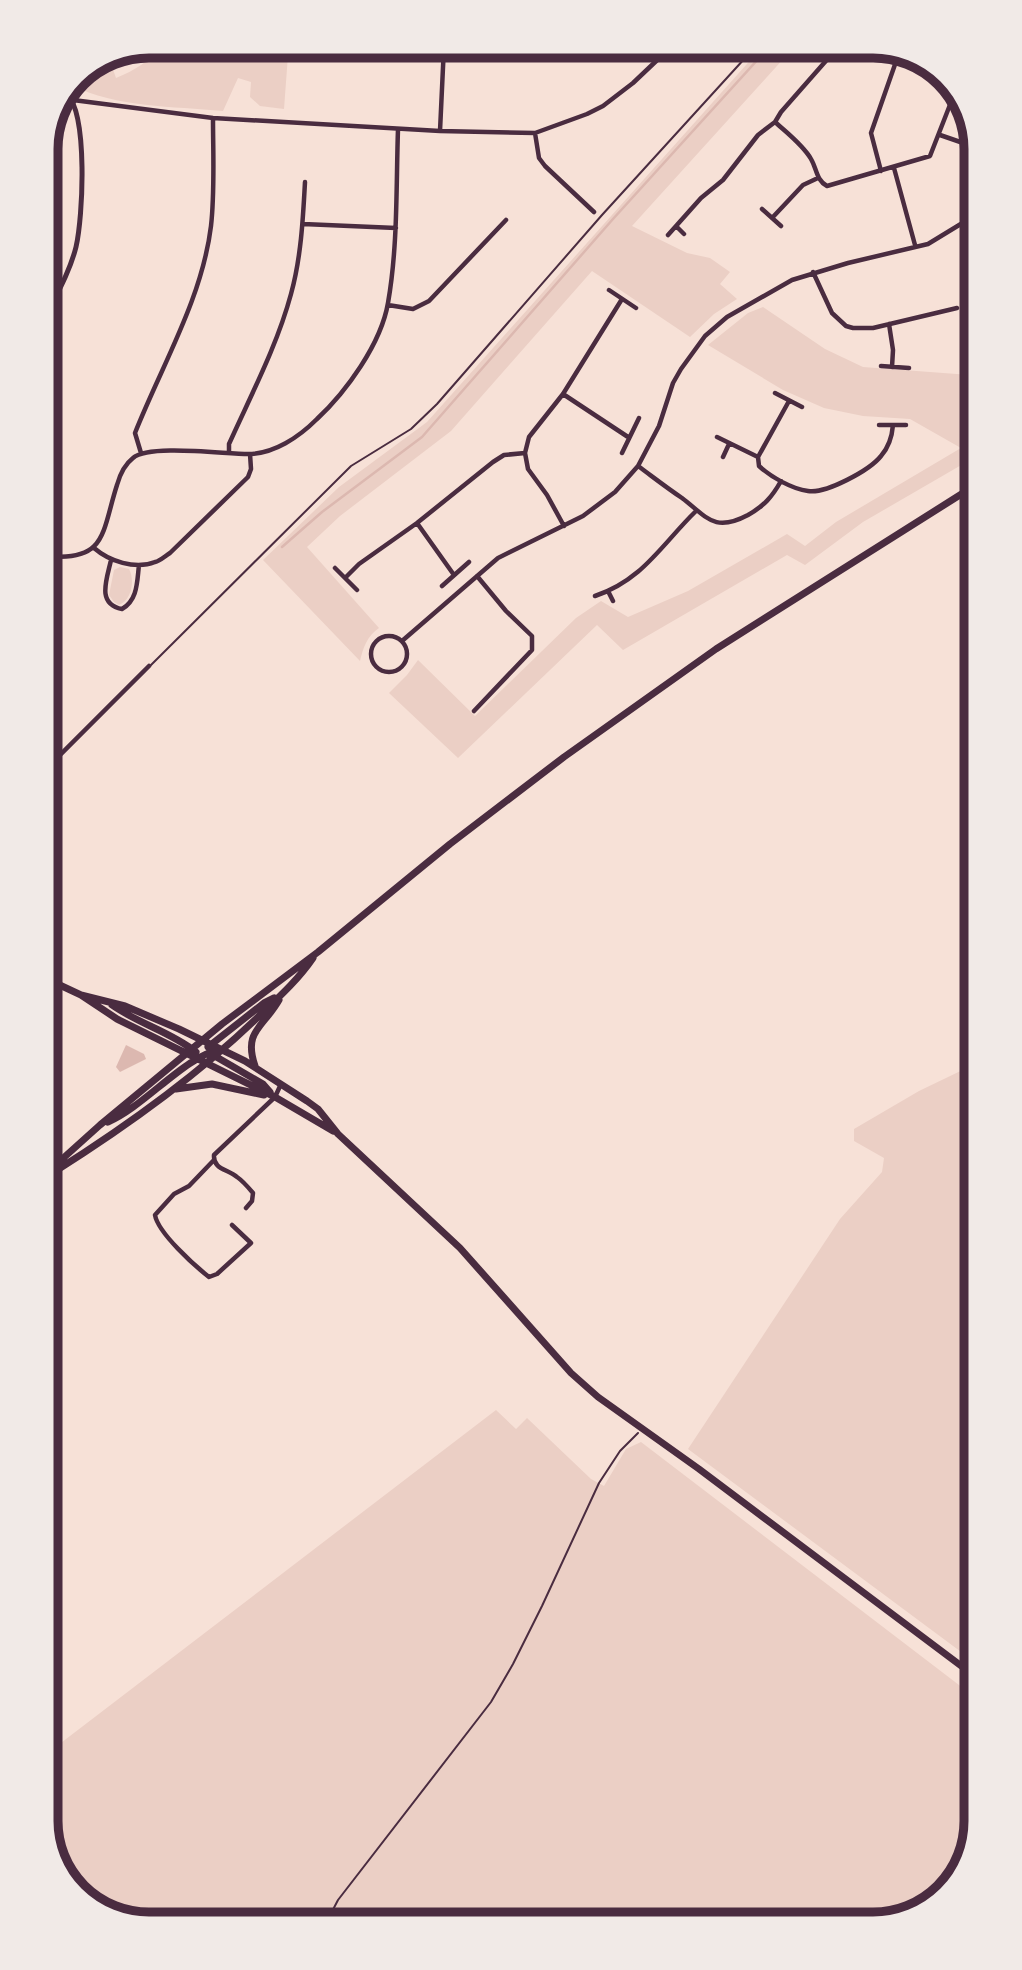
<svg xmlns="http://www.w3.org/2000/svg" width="1022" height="1970" font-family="Commissioner,sans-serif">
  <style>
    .green { fill: #ebcfc5 }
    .water { fill: #dcb8b0 }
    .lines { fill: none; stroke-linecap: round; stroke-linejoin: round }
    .stream { stroke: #dcb8b0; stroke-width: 2.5 }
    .path { stroke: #4a2c40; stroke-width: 2 }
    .service { stroke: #4a2c40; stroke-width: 2 }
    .minor { stroke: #4a2c40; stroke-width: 4.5 }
    .tertiary { stroke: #4a2c40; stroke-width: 5 }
    .trunk { stroke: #4a2c40; stroke-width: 7 }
    .rim { fill: none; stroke: #4a2c40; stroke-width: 9 }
  </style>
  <rect width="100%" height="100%" fill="#f7e1d7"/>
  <!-- green -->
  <path class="green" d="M161,46H225L288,55L284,109L260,106L250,97L251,82L238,78L223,111C173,106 117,108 71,85L76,75L110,61L116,78C135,70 149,62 161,46Z
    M763,46H795L632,226L687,253L710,258L730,272L720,284L737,299L714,314L690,337L592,271L451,431L340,516L307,547L379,628C367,636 363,648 360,661L263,560L339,487L427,422Z
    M763,307L825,349L863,367L970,375V460L863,522L805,565L787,555L623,650L597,625L458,758L389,693L407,675L418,660L475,716L576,618L601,601L628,617L688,591L787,534L805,546L836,522L961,448L910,419L863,416L824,408L783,390L708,345L748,313Z
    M120,567L129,569C135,580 132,600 119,605L114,602L109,595L114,570Z
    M973,1065L976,1663L688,1449L840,1219L882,1172L884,1158L854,1141V1129L919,1091Z
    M496,1410L516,1429L527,1418L591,1479L604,1486L626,1449L641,1442L976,1698V1822L959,1879L913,1917L142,1924L86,1903L53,1861V1749Z"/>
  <!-- water -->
  <path class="water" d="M126,1045L144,1054L146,1059L120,1072L116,1067Z"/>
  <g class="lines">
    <!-- stream -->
    <path class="stream" d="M282,547L322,512L422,437L613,219L770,46"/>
    <!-- path -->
    <path class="path" d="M326,1923L338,1900L491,1702L513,1664L542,1606L599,1483L620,1451L638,1433"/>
    <!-- service -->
    <path class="service" d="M150,666L351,466L411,429L437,404L602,215L756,46"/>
    <!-- minor -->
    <path class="minor" d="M660,46L666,52
      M73,100L213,118L440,131L535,133L587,114L603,106L633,83L672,46
      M775,122C787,133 803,145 811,159C817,169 816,180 827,186L930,156L955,92
      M440,131L444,46
      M535,133L539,158L545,166L594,212
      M940,135L969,145
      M894,168L915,245
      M881,171L871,133L899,53
      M762,209L781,226
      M772,218L803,185L818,178
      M303,224L396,228
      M676,226L684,234
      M668,235L701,198L723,180L758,135L775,122L781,112L839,46
      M813,272L832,313L846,326L853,328H873L957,308
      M609,290L636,308
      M388,305L413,309L429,301L506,220
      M889,324L893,350L892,367
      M881,366L909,368
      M775,393L802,407
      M563,394L628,437
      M879,425H906
      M717,437L758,457
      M141,453L135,433C162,365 202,299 211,226C215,191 213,153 213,118
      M229,453V444C251,395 277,346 291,294C301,258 303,219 305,182
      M622,453L639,418
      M723,457L729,444
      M758,457L759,466C771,477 792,489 808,491C826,494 870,470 881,456C889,447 892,437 893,425
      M758,457L789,401
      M638,466C653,477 667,488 682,498C707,517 714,533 748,515C764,506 772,497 781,481
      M417,523L454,575
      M564,526L547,495L528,469L525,453L529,437L563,394L622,299
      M94,548C109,561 135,570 155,562C160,561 165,556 170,553L248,477L251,469L250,454
      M48,556C107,562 102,531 117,485C120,474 124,465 133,458C149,444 224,454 248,454C274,454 299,437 317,419C346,392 381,344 388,303C398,246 396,187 398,129
      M111,560C107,579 96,604 122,609C138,600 137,581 139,565
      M335,568L357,590
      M345,578L359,564L417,523L493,462L504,455L525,453
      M442,586L469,562
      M608,591L613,601
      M595,596C643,580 662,544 696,511
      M371 654a18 18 0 1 1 36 0a18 18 0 1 1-36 0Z
      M402,641L498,558L583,516L615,492L638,466L659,426L673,383L681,369L705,336L727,317L792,280L848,263L928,244L969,219
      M474,711L532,650V636L506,611L477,576
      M48,767L149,666
      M213,1161L189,1186L174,1194L155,1215C158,1233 195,1266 209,1277L217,1274L251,1243L232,1225
      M246,1208L252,1201L253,1193C248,1187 243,1181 237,1177C227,1169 213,1169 214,1155L275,1097L281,1084"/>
    <!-- tertiary -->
    <path class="tertiary" d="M46,316C57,294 70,271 76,247C83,217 88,115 67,94"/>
    <!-- trunk -->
    <path class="trunk" d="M49,980L81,995L117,1019L275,1097L333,1131
      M81,995L125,1006L179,1029L245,1061L307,1101L318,1109L338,1134L460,1248L571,1373L598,1397L699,1469L976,1677
      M112,1005C139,1024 171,1032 196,1052
      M208,1047L264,1003L274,998
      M213,1055L263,1084L270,1092
      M255,1066C243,1031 263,1028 279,1000
      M176,1089L212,1084L264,1095
      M108,1122C145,1106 186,1055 220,1050
      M50,1170L100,1125L222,1024L318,952L450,844L564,757L716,649L971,488
      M54,1172C127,1126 196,1077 258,1017C278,998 298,980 313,958"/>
  </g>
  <!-- crop -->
  <path d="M0 0H1022V1970H0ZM149 58H873A91 91 0 0 1 964 149V1821A91 91 0 0 1 873 1912H149A91 91 0 0 1 58 1821V149A91 91 0 0 1 149 58Z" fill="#f1eae7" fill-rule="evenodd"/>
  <path class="rim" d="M149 58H873A91 91 0 0 1 964 149V1821A91 91 0 0 1 873 1912H149A91 91 0 0 1 58 1821V149A91 91 0 0 1 149 58Z"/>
</svg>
